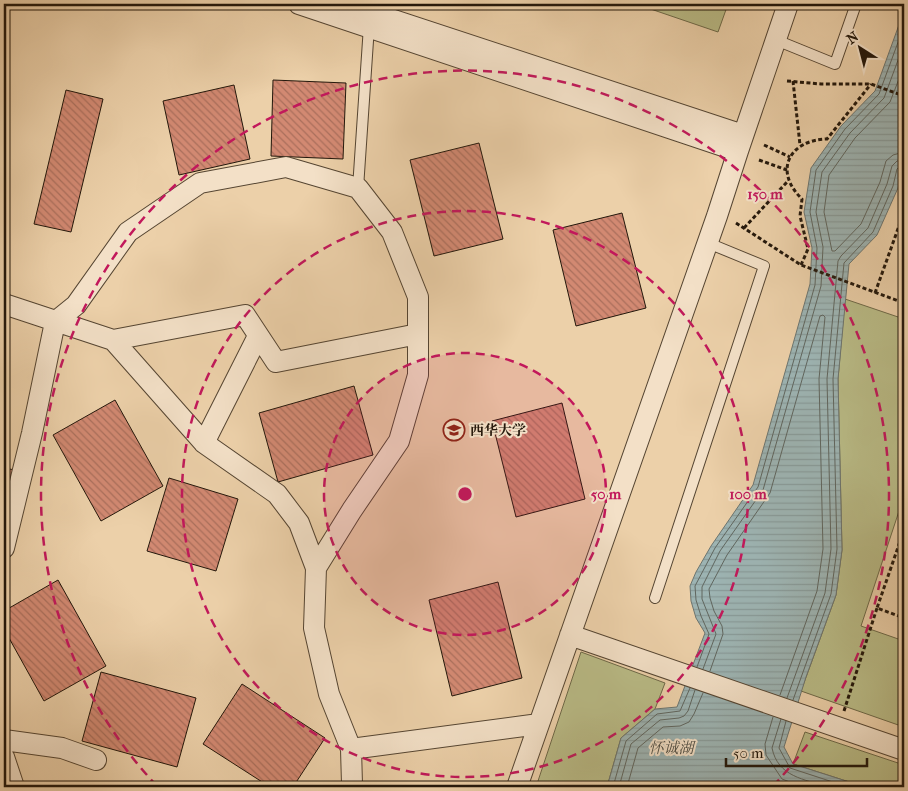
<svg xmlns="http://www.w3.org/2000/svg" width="908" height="791" font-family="'IM FELL French Canon','Noto Serif SC',serif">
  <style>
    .green { fill: #b9bb86; stroke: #6e6948 }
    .water { fill: url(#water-rules); stroke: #6c7570 }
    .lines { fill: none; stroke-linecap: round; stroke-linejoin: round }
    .shore { stroke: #60665f; stroke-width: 1 }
    .building { fill: url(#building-back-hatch); stroke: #23170b }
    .service-casing { stroke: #554532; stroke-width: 12 }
    .minor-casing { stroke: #554532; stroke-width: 22 }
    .path { stroke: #23170b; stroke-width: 3; stroke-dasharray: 4 2.5; stroke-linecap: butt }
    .service { stroke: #f3e0c7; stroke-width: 10 }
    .minor { stroke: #f3e0c7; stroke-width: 20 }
    .ring { fill: none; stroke: #c2185b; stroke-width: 2.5; stroke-dasharray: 9 6 }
    .labels { text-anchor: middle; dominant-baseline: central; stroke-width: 4; stroke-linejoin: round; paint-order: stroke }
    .poi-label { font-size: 14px; font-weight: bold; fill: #23170b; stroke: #f3e0c7; text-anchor: start }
    .water-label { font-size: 15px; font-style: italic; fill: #4e4e46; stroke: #f3e0c7 }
    .centre { fill: #c2185b; stroke: #f3e0c7; stroke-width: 2.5 }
    .ring-label { font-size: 15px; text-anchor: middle; font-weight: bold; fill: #c2185b; stroke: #f3e0c7; stroke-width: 4; stroke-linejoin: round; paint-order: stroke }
  </style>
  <defs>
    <pattern id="water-rules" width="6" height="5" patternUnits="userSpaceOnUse" patternTransform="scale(1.25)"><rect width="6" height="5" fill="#9db4b3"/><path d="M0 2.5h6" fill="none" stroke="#879a99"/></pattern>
    <pattern id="building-back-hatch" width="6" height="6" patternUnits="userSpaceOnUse" patternTransform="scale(1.25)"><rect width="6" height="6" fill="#d28972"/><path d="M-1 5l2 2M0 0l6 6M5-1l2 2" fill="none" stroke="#aa6f5c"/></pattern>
  </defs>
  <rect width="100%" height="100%" fill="#ecd0a9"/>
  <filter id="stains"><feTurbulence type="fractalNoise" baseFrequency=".004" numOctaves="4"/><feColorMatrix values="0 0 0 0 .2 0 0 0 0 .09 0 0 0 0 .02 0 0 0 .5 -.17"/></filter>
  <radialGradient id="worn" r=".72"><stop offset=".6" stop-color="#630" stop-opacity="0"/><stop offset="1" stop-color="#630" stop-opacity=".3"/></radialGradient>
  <!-- green -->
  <path class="green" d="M636,4H728L718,32Z
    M845,299L904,319V496L861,626L904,641V727L801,691L836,595L842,550L838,379Z
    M581,652L665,683L655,709L621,738L607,787H536Z
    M805,732L904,765V787H865L793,764Z"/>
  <!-- water -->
  <path class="water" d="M904,11V161L898,188L877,235L849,264L838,379L842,550L836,595L806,677L784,747L793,764L865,787H607L621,738L655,709L677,707L705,633L696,618L691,601L690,586L696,572L711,546L753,485L810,284L812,248L804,212L811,168L841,126L875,91Z"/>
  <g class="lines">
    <!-- shore -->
    <path class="shore" d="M904,66L890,102L855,138L829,175L824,212L832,251H835L861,224L880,182L886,161L893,155L904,152
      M697,667L709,634L701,616L696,600L695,586L715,548L758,487L815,285L817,248L810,212L816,170L845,129L879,94L904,26
      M703,669L716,634L702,599V587L720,551L763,490L821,286L823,247L816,212L822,172L850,133L884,98L904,44
      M710,671L723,634L722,626L714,611L710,598L709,589L727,555L770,493L820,316L823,315L825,317L819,379L823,549L817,591L780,695
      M787,698L825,593L831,549L827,379L838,261L841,256L868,228L887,184L892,166L897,161L904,160
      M793,700L831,594L837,549L833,379L844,263L873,232L893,186L897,169L900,166H904
      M773,717L765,744L766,755L782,779L803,787
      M781,719L772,748C778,777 804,779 828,787
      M786,721L779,748L790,768L848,787
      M613,787L626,741L657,714L680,711L690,688
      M619,787L631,744L660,720L679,718L684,716L688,711L695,690
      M627,787L638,748L663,727L680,726L689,722L694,714L703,693"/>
  </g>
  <!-- building -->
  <path class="building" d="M273,80L346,83L343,159L271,156Z
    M234,85L250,159L179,175L163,101Z
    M66,90L103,99L71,232L34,224Z
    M479,143L503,239L434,256L410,160Z
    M622,213L646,308L576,326L553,230Z
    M354,386L373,455L278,482L259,413Z
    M115,400L163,486L101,521L53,435Z
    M562,403L585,499L516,517L492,421Z
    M4,468L15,470L4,516Z
    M169,478L238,499L216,571L147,551Z
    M58,580L106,666L44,701L4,629V611Z
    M498,582L522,678L452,696L429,600Z
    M101,672L196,698L177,767L82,741Z
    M242,684L325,738L293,787H270L203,744Z"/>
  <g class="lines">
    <!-- service casing -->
    <g class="service-casing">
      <path id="service" d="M776,40L835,64L856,4
        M358,188L369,26
        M655,598L764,266L708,243"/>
    </g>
    <!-- minor casing -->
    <g class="minor-casing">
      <path id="minor" d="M299,4L738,151
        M345,4L743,135
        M4,304L113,340L245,315L276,362L418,334
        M113,340L204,443L277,494L299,523L316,568
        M204,443L258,336
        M4,548L32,433L55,322L76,305L128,232L200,183L286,167L358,188L392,232L418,297V375L399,441L352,510L316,568L314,628L329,694L351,749L352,784L351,787
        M570,635L904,750
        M4,740L62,748L96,760
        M351,749L539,724
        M4,757L14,787
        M517,787L717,216L738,151L788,4"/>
    </g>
    <!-- path -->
    <path class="path" d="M787,81L821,84H871L904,96
      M793,81L800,145
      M764,145L790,157
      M759,160L787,170
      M736,223L801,265L904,303
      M744,228L788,181
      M801,265L808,249L800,216L802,199C773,171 789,140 827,139L871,84
      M875,293L904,212
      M904,530L877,608L904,618
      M844,711L877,608"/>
    <!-- service -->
    <use href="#service" class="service"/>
    <!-- minor -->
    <use href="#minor" class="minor"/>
  </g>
  <!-- distance rings -->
  <circle cx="465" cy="494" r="141" fill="#c2185b" fill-opacity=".12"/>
  <g class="ring">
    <circle cx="465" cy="494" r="141"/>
    <circle cx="465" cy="494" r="283"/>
    <path d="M157 786A424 424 0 1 1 773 786"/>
  </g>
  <!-- icons -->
  <defs>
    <g id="university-ring" transform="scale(1.125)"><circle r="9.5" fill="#f3e0c7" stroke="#8f2418" stroke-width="1.5"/><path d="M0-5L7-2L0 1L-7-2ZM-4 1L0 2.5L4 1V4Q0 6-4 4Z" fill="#8f2418"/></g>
  </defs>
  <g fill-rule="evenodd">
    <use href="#university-ring" x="454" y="430"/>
  </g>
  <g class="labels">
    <!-- poi labels -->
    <g class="poi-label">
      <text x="470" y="430">西华大学</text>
    </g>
    <!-- water labels -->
    <g class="water-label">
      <text x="671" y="748">怀诚湖</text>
    </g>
  </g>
  <circle cx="465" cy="494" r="8" class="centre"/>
  <g class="ring-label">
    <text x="765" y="199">150 m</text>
    <text x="606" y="499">50 m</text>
    <text x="748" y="499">100 m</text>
  </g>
  <!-- margin -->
  <rect width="908" height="791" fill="none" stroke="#ecd0a9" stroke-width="20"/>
  <rect x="5" y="5" width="898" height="781" fill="none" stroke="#23170b" stroke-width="2.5"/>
  <rect x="10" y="10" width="888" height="771" fill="none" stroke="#23170b"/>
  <!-- north arrow -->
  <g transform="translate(860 48) rotate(324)" stroke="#f3e0c7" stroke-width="4" paint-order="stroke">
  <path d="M0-4L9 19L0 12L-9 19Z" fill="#23170b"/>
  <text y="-8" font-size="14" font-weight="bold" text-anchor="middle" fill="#23170b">N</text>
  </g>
  <!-- scale -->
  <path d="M726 758v8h141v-8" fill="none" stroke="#23170b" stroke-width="2.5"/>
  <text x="733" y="758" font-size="15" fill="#23170b" stroke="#f3e0c7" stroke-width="4" paint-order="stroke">50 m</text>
  <rect width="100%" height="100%" filter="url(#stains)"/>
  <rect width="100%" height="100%" fill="url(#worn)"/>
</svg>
